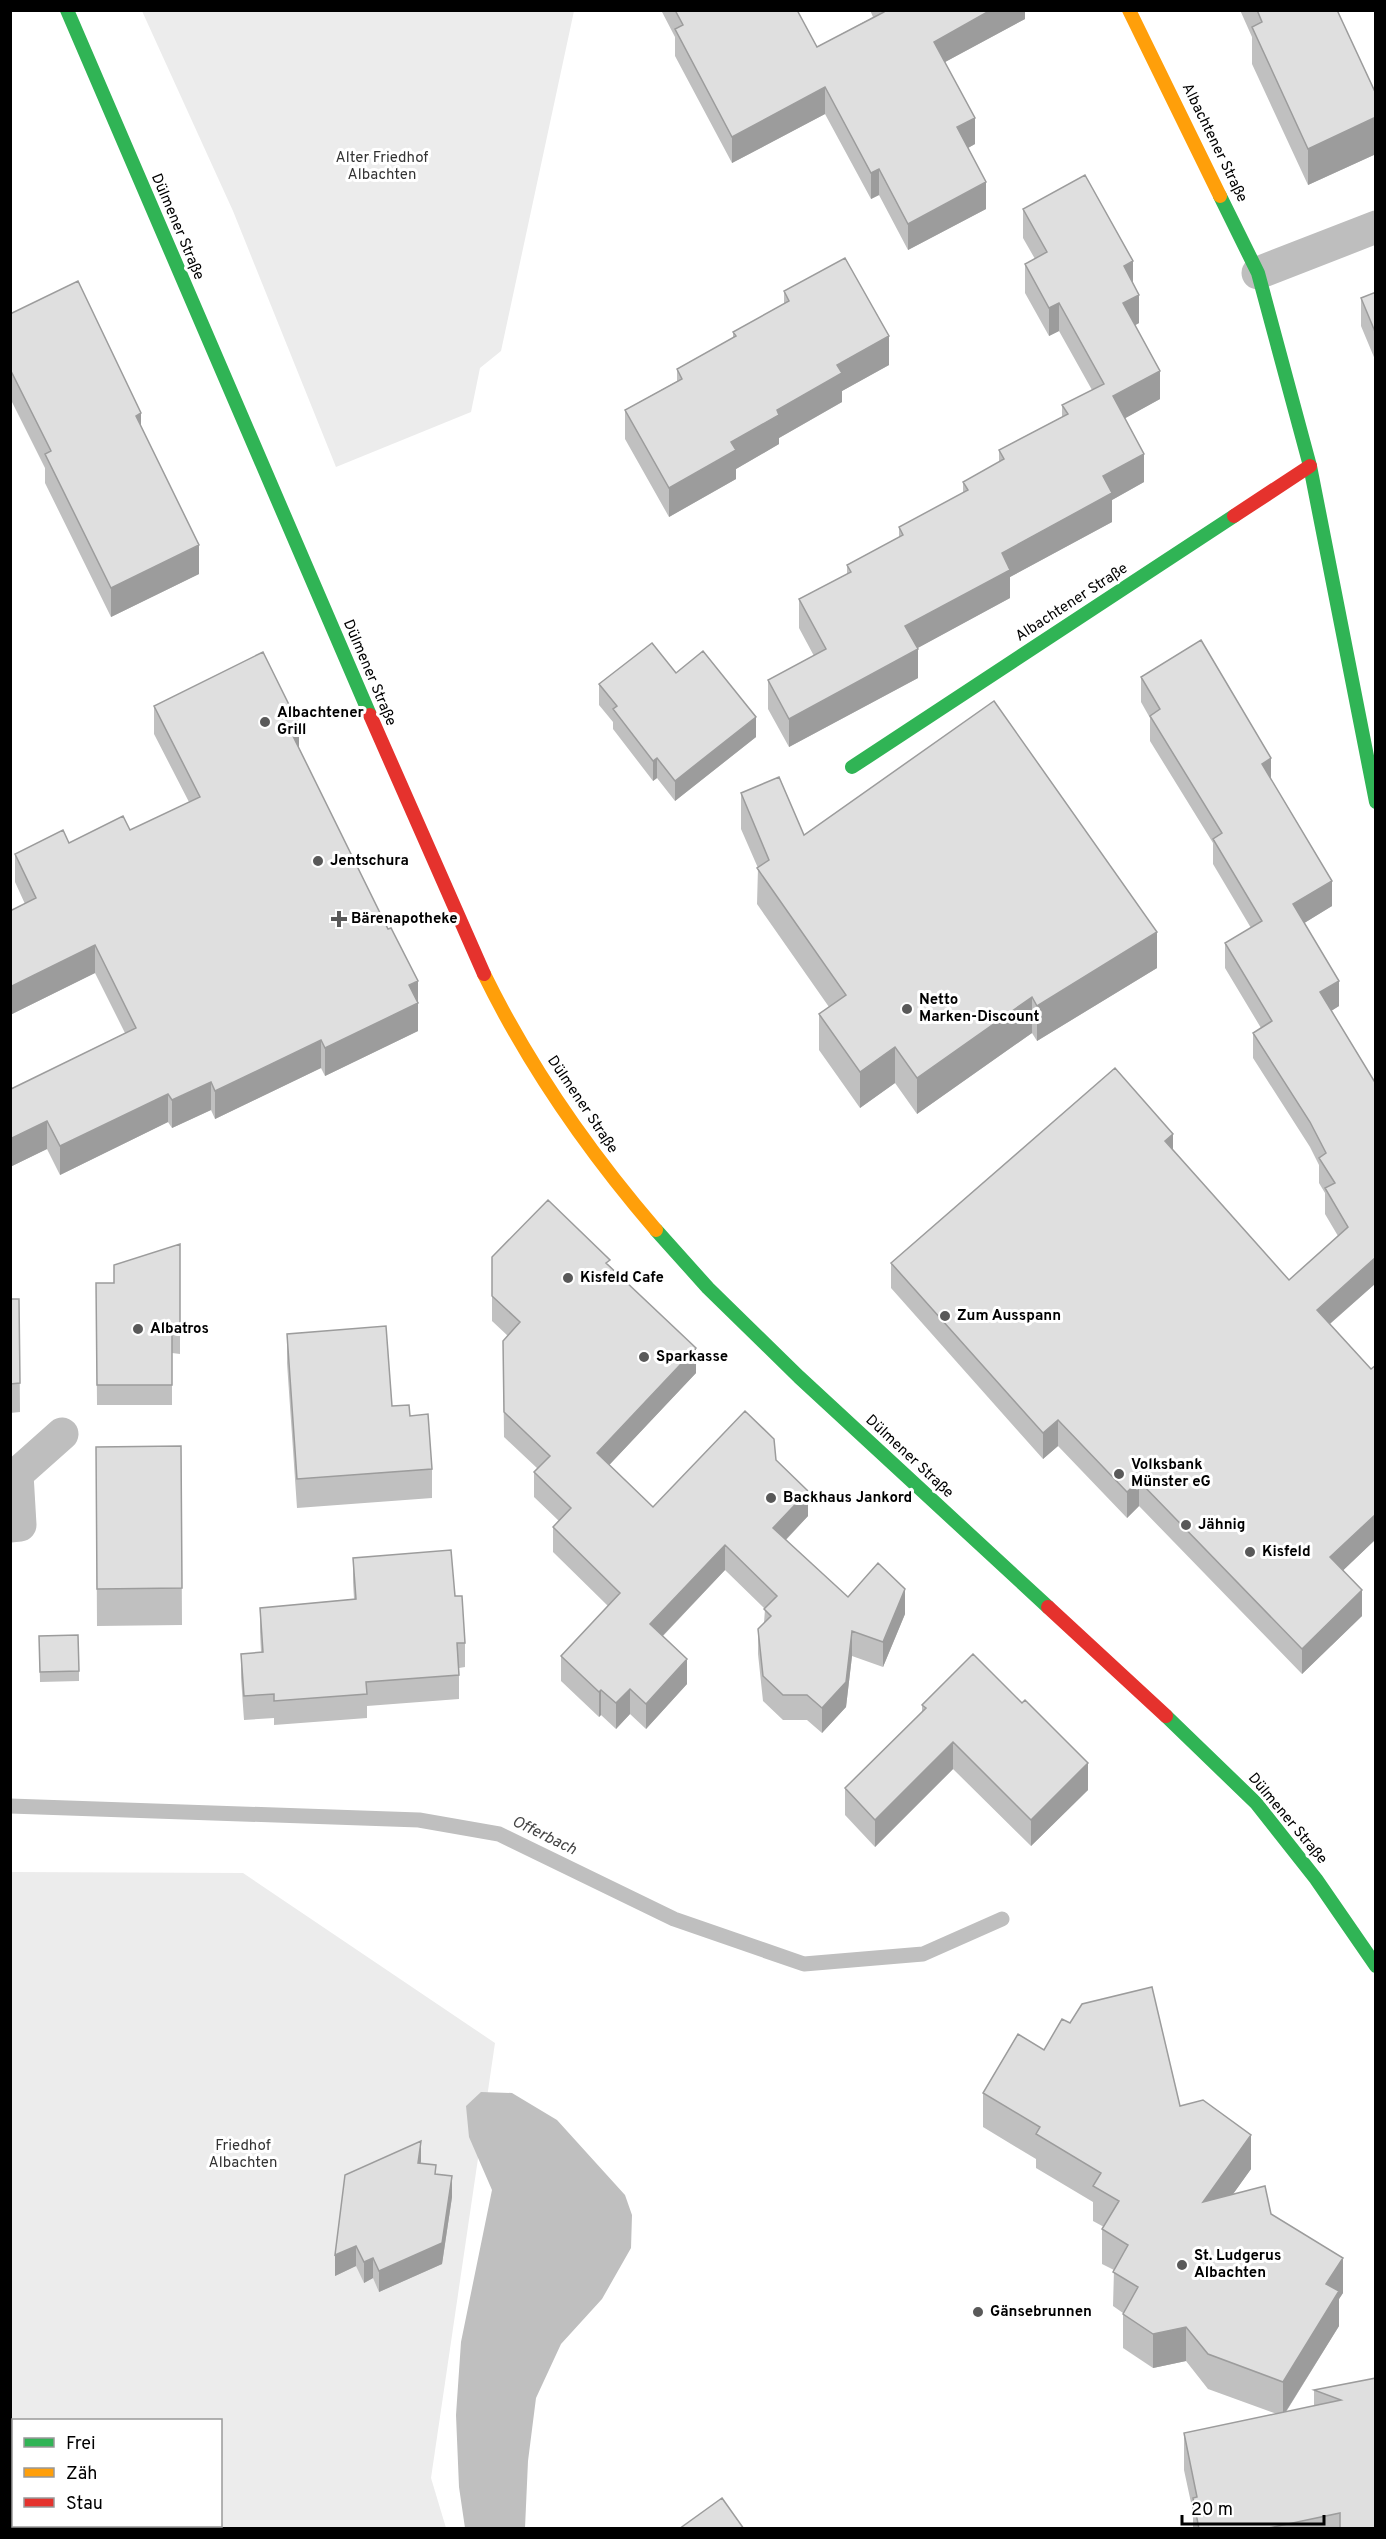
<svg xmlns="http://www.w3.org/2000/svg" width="1386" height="2539" font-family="Overpass,sans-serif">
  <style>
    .green { fill: #ececec; fill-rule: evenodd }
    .water { fill: #bfbfbf }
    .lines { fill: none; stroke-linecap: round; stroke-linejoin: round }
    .stream { stroke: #bfbfbf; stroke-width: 15 }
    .street { stroke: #bebebe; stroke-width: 33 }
    .fast { stroke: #30b455; stroke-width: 14 }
    .slow { stroke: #ff9f0a; stroke-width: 14 }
    .jam { stroke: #e5322d; stroke-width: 14 }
    .wall { fill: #c0c0c0 }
    .shaded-wall { fill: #9c9c9c }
    .building { fill: #dfdfdf; stroke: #9c9c9c; stroke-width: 1.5 }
    .poi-dot { fill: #595959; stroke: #fff; stroke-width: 2 }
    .labels { text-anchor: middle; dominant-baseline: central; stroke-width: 6; stroke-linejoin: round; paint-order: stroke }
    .street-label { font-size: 15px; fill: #000; stroke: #fff }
    .park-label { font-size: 15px; fill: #333; stroke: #fff }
    .poi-label { font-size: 15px; font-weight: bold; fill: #000; stroke: #fff; text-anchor: start }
    .water-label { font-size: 16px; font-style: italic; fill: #444; stroke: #fff }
  </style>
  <rect width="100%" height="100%" fill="#fff"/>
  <!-- green -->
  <path class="green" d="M142,11H574L501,351L480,368L471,412L336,467L233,211Z
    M11,1872L243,1873L495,2043L431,2478L446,2528H11ZM14,2420H220V2526H14Z"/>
  <!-- water -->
  <path class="water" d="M481,2092L512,2093L557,2120L625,2195L632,2215L631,2248L602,2299L561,2344L536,2398L528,2461L525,2528H465L459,2487L456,2415L461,2342L492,2190L469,2137L466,2106Z"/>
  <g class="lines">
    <!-- stream -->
    <path class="stream" d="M10,1806L419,1820L499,1834L674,1919L804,1964L923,1954L1002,1919"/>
    <!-- street -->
    <path class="street" d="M1258,273L1376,227
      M10,1526L20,1525L17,1474L62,1434"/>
    <!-- fast -->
    <path class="fast" d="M67,10L370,715
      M1220,196L1258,273L1310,466L1376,802
      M852,767L1234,516
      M656,1230L708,1288L799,1377L1048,1607
      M1166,1716L1256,1803L1316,1879L1376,1966"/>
    <!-- slow -->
    <path class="slow" d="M1129,10L1220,196
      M484,974C530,1068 588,1151 656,1230"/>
    <!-- jam -->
    <path class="jam" d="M1234,516L1310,466
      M370,715L484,974
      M1048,1607L1166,1716"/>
  </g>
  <!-- wall -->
  <path class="wall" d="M661,10H797L817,47L873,17L870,10H1025V19L945,62L975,144L968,148L986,209L908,250L879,195L871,199L825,114L732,163L675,56V37Z
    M1240,10H1337L1376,94V154L1308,185L1252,64V37Z
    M1023,209L1133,283L1139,323L1135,325L1160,399L1125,418L1144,482L1112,500V522L1010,577V598L917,648L918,678L789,747L768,709V680L814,656L799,628V599L847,574V565L899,537V527L963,493V482L999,462V450L1062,417V405L1092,390L1059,331L1049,336L1025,293V264L1035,259L1023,238Z
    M784,291L889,365L842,391V402L779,438V444L736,469V479L669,517L625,439V410L677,381V369L733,338V332L784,304Z
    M1376,292V362L1361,326V298Z
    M10,314L141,426L199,574L111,617L45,483V468L10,398Z
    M676,673L756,737L675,801L657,778L653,781L613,729V722L599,705V684Z
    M1141,677L1271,779L1332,906L1304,923L1339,1006L1331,1011L1376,1084V1283L1330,1324L1371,1369L1376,1365V1539L1343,1570L1362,1616L1302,1674L1139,1506L1127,1518L1058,1446L1043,1459L891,1288V1263L1173,1150L1289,1280L1338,1236L1325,1214V1193L1319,1183V1165L1310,1147L1253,1058V1033L1261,1028L1225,968V943L1251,928L1213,864V843L1150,741V718L1141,702Z
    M154,706L299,748L418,1002V1031L325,1076L321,1068L215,1119L211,1110L172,1128L168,1122L60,1175L47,1149L10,1167V1088L11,1089L125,1033L95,973L10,1015V911L25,904L15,882V854L130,830L189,802L154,734Z
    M741,793L804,835L1157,968L1037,1041L1032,1033L917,1114L895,1083L860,1108L819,1050V1014L829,1007L757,904L758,868L741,829Z
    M180,1244V1354L172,1353V1405H97L96,1283H114Z
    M492,1257L610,1266L696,1373L609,1465L653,1507L776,1460L808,1516L786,1540L848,1597L905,1614L883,1667L852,1656L846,1707L822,1733L807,1720H783L763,1701L758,1654V1629L764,1623L765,1609L725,1570L663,1636L687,1684L646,1729L630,1714L616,1729L601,1715L599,1717L561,1681V1656L608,1606L553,1552V1527L559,1521L534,1497V1472L538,1469L504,1437L503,1341L508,1336L492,1321Z
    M10,1299H19L20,1412L10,1413Z
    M287,1334L392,1406L410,1416L432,1469V1498L297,1508L287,1363Z
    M181,1446L182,1625L97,1626L96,1447Z
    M353,1558L455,1596L465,1643V1667L459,1668V1699L367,1706V1718L274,1725V1718L244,1720L241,1678V1654L261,1652L260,1632V1608L354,1599L353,1582Z
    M39,1636L79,1671V1681L40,1682Z
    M922,1705L1088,1790L1031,1846L953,1769L875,1847L845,1815V1788L922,1712Z
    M1044,2050L1180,2106L1251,2169L1233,2194L1271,2214L1343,2293L1339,2299V2326L1286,2412L1314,2406V2390L1376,2378V2529H1193V2512L1184,2470V2433L1277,2414L1208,2389L1186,2361L1153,2368L1123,2348V2313L1113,2306L1114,2270L1102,2264V2229L1104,2227L1093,2221V2202L1036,2168V2159L983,2127V2093Z
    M420,2163L436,2174L452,2197L442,2264L379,2292L373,2278L364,2283L356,2266L335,2276V2255Z"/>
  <!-- shaded-wall -->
  <path class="shaded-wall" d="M991,10H1025V19L934,68V42Z
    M825,87V114L732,163V137Z
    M1376,117V154L1308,185V149Z
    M975,118V144L957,154V127Z
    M879,169V195L871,199V173Z
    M986,182V209L908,250V224Z
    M1133,261V290L1124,266Z
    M1139,295V323L1123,332V303Z
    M1059,303V331L1049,336V308Z
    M889,336V365L842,391V402L779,438V444L736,469V479L669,517V488L731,442L777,410L837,365Z
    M1160,371V399L1113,425V396Z
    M141,413V442L136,416Z
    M1144,454V482L1112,500V522L1010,577V598L905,655V626L1103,476Z
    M199,545V574L111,617V588Z
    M918,649V678L789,747V719Z
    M756,717V737L675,801V781Z
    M299,725V753L290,730Z
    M657,758V778L653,781V761Z
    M1271,758V783L1262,764Z
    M1332,881V906L1293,930V904Z
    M1157,932V968L1037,1041V1006Z
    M95,945V973L10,1015V987Z
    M418,981V1031L325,1076V1048L409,985Z
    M1339,981V1006L1320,1018V992Z
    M1032,997V1033L917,1114V1078Z
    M321,1040V1068L215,1119V1091Z
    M895,1047V1083L860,1108V1072Z
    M211,1082V1110L172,1128V1100Z
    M168,1094V1122L60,1175V1146Z
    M47,1121V1149L10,1167V1139Z
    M1173,1134V1159L1165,1141Z
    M1376,1257V1283L1317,1335V1310Z
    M696,1348V1373L597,1478V1453Z
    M1058,1420V1446L1043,1459V1433Z
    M1139,1481V1506L1127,1518V1492Z
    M808,1491V1516L773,1553V1528Z
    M1376,1514V1539L1330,1583V1557Z
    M725,1545V1570L650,1649V1624Z
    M905,1589V1614L883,1667V1642Z
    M1362,1590V1616L1302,1674V1649Z
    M852,1631V1656L846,1707L822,1733V1708Z
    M687,1659V1684L646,1729V1704Z
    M630,1689V1714L616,1729V1703Z
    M601,1690V1715L599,1717V1692Z
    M953,1742V1769L875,1847V1820Z
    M1088,1763V1790L1031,1846V1820Z
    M1251,2135V2169L1203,2236V2202Z
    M421,2141V2161L418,2183V2163Z
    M452,2176V2197L442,2264L379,2292V2271Z
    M356,2246V2266L335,2276V2255Z
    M373,2258V2278L364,2283V2262Z
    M1343,2258V2293L1339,2299V2326L1283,2416V2382L1326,2284Z
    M1186,2327V2361L1153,2368V2334Z"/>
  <!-- building -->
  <path class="building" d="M675,10H797L817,47L884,12V10H991L934,42L975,118L957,127L986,182L908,224L879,169L871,173L825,87L732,137L675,29L683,25Z
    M1257,10H1337L1376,94V117L1308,149L1252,27L1262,22Z
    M1085,175L1133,261L1124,266L1139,295L1123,303L1160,371L1113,396L1144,454L1103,476L1112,493L1002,553L1010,570L905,626L918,649L789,719L768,680L826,649L799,599L851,572L847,565L903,535L899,527L968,490L963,482L1004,459L999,450L1068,414L1062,405L1104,384L1059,303L1049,308L1025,264L1047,252L1023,209Z
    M845,258L889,336L837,365L842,373L777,410L779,415L731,442L736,450L669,488L625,410L682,379L677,369L736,336L733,332L789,301L784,291Z
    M78,281L141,413L136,416L199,545L111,588L45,454L51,451L10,369V314Z
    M1376,292V334L1361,298Z
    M1201,640L1271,758L1262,764L1332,881L1293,904L1339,981L1320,992L1376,1084V1257L1317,1310L1371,1369L1376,1365V1514L1330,1557L1362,1590L1302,1649L1139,1481L1127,1492L1058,1420L1043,1433L891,1263L1115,1068L1173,1134L1165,1141L1289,1280L1348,1227L1325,1188L1335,1183L1319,1158L1326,1153L1310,1122L1253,1033L1272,1021L1225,943L1262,921L1213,839L1222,833L1150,716L1160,709L1141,677Z
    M652,643L676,673L703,651L756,717L675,781L657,758L653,761L613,709L617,706L599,684Z
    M263,652L299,725L290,730L388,929L391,928L418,981L409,985L418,1003L325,1048L321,1040L215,1091L211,1082L172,1100L168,1094L60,1146L47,1121L10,1139V1088L11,1089L136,1028L95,945L10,987V911L36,898L15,854L63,830L69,843L123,816L130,830L200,797L154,706Z
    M994,701L1157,932L1037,1006L1032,997L917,1078L895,1047L860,1072L819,1014L846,995L757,868L769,860L741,793L779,777L804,835Z
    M548,1200L610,1260L606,1263L696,1348L597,1453L653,1507L745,1411L774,1439L776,1460L808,1491L773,1528L848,1597L878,1563L905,1589L883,1642L852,1631L846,1682L822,1708L807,1695H783L763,1676L758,1629L771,1616L764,1609L777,1596L725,1545L650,1624L687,1659L646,1704L630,1689L616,1703L601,1690L599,1692L561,1656L620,1593L553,1527L571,1508L534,1472L550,1456L504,1412L503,1341L520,1322L492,1296V1257Z
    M180,1244V1333H172V1385H97L96,1283H114V1265Z
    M10,1299H19L20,1383L10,1384Z
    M386,1326L392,1406L409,1405L410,1416L428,1414L432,1469L297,1479L287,1334Z
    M181,1446L182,1588L97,1589L96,1447Z
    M451,1550L455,1596H462L465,1643H457L459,1675L366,1682L367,1694L274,1701V1694L244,1696L241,1654L263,1652L260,1608L356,1599L353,1558Z
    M78,1635L79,1671L40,1672L39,1636Z
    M973,1654L1022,1703L1025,1700L1088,1763L1031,1820L953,1742L875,1820L845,1788L926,1708L922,1705Z
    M1152,1987L1180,2106L1203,2100L1251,2135L1203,2202L1265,2186L1271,2214L1343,2258L1326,2284L1339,2291L1283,2382L1208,2354L1186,2327L1153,2334L1123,2314L1138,2287L1113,2272L1128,2245L1102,2229L1119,2201L1093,2186L1101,2173L1036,2134L1040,2127L983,2093L1018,2034L1044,2050L1062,2019L1070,2023L1082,2004Z
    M421,2141L418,2163L436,2165L435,2174L452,2176L442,2243L379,2271L373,2258L364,2262L356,2246L335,2255L345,2175Z
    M1376,2378V2529H1340V2513L1264,2529H1199L1193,2498L1197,2497L1184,2433L1341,2400L1314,2390Z
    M722,2498L744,2529H679Z"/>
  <!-- markers -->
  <g class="poi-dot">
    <circle cx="265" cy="722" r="6"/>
    <circle cx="318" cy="861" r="6"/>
    <path d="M336 910h6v6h6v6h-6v6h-6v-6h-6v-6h6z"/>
    <circle cx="907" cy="1009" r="6"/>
    <circle cx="568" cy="1278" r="6"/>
    <circle cx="945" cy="1316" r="6"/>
    <circle cx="138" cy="1329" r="6"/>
    <circle cx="644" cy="1357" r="6"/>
    <circle cx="1119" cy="1474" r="6"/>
    <circle cx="771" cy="1498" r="6"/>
    <circle cx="1186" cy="1525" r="6"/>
    <circle cx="1250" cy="1552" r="6"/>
    <circle cx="1182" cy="2265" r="6"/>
    <circle cx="978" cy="2312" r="6"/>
  </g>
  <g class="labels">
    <!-- street labels -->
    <g class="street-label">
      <text transform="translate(1214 143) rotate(64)">Albachtener Straße</text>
      <text transform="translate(177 227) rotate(67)">Dülmener Straße</text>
      <text transform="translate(1072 603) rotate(-33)">Albachtener Straße</text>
      <text transform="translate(369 673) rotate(67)">Dülmener Straße</text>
      <text transform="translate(582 1105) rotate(56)">Dülmener Straße</text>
      <text transform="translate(909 1457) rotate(43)">Dülmener Straße</text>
      <text transform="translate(1287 1819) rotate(50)">Dülmener Straße</text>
    </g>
    <!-- park labels -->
    <g class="park-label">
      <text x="382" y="158">Alter Friedhof<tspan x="382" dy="17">Albachten</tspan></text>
      <text x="243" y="2146">Friedhof<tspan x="243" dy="17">Albachten</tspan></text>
    </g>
    <!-- poi labels -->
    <g class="poi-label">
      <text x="277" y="713">Albachtener<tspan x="277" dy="17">Grill</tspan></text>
      <text x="330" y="861">Jentschura</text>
      <text x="351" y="919">Bärenapotheke</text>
      <text x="919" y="1000">Netto<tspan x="919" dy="17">Marken-Discount</tspan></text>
      <text x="580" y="1278">Kisfeld Cafe</text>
      <text x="957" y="1316">Zum Ausspann</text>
      <text x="150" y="1329">Albatros</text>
      <text x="656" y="1357">Sparkasse</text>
      <text x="1131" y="1465">Volksbank<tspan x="1131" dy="17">Münster eG</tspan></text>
      <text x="783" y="1498">Backhaus Jankord</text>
      <text x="1198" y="1525">Jähnig</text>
      <text x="1262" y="1552">Kisfeld</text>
      <text x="1194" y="2256">St. Ludgerus<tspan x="1194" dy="17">Albachten</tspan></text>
      <text x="990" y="2312">Gänsebrunnen</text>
    </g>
    <!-- water labels -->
    <g class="water-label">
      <text transform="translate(544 1836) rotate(26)">Offerbach</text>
    </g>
  </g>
  <!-- border -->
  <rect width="1386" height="2539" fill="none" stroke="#000000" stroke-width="24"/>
  <!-- legend -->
  <rect x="12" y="2419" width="210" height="108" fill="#ffffff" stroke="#999999" stroke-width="1.5"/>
  <rect x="24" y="2438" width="30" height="9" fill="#30b455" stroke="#999999" stroke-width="1.5"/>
  <text x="66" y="2449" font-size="18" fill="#000000">Frei</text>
  <rect x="24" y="2468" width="30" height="9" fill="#ff9f0a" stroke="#999999" stroke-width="1.5"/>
  <text x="66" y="2479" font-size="18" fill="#000000">Zäh</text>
  <rect x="24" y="2498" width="30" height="9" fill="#e5322d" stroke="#999999" stroke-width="1.5"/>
  <text x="66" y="2509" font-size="18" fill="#000000">Stau</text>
  <!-- scale -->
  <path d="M1182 2515v9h142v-9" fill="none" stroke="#000000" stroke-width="3"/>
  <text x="1191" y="2515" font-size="18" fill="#000000" stroke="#ffffff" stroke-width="4.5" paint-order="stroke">20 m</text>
</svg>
